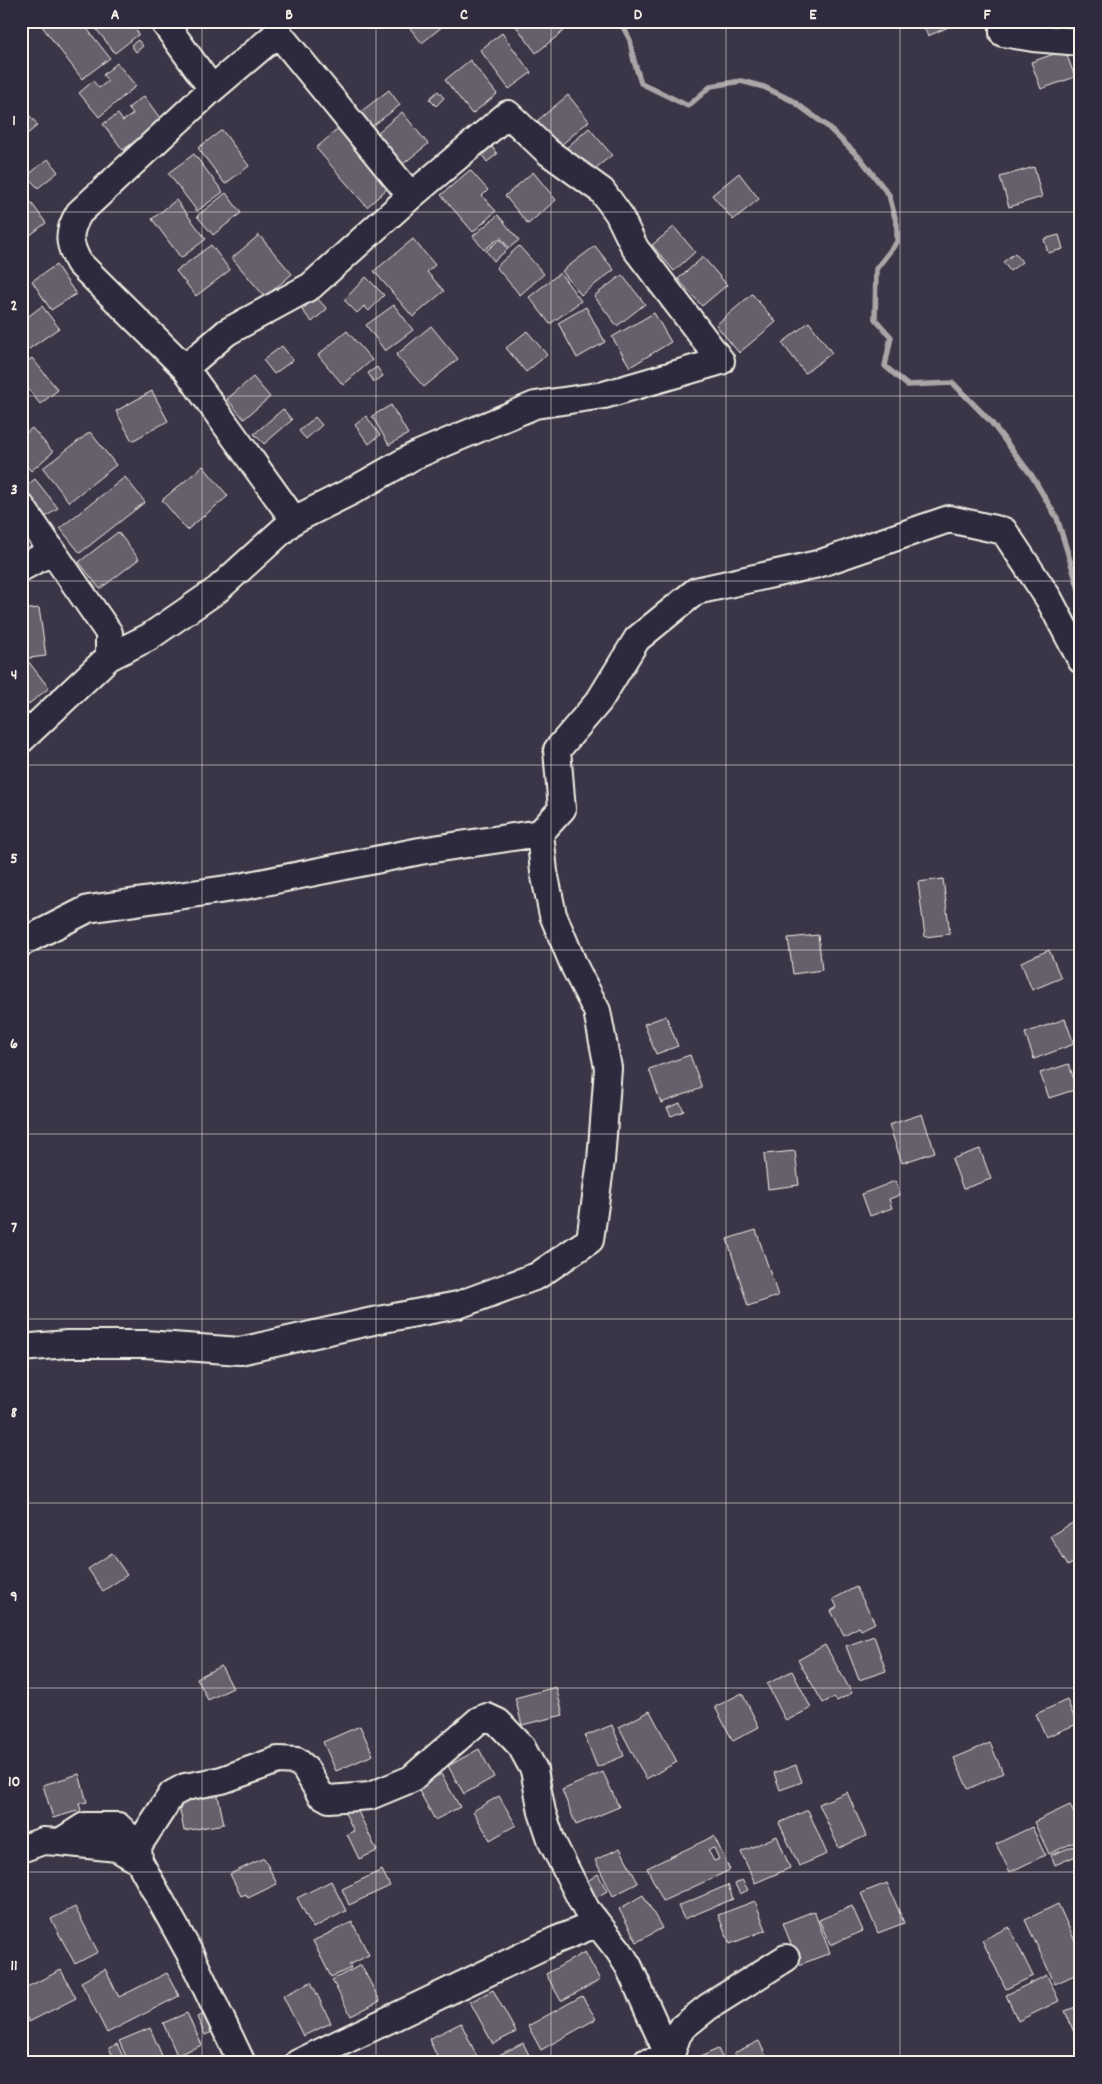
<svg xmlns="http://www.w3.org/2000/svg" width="1102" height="2084" font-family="Dekko,sans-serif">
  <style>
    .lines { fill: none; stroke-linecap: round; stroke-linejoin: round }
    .stream { stroke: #aaa6a7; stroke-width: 5.5 }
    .building { fill: #65616c; stroke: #f4f1e8; fill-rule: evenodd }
    .minor-casing { stroke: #f4f1e8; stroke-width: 30 }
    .minor { stroke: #2f2a3d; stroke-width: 26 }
    .grid { fill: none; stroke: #f4f1e8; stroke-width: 1; stroke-opacity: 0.55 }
    .neatline { fill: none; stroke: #f4f1e8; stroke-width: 2 }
    .grid-label { font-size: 16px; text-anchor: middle; font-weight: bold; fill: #f4f1e8 }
  </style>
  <rect width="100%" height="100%" fill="#3b3647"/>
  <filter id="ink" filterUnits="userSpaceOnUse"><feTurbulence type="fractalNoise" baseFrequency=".02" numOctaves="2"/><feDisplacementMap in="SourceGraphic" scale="10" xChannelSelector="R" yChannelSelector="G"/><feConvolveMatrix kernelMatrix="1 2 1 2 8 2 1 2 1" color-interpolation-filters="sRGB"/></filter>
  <g filter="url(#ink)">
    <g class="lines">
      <!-- stream -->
      <path class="stream" d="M620,21L630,40L634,61L641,83L688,106L711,86L741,81L764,87L793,101L827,126L861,159L889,195L897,225V242L876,269L875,319L891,337L885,366L907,385L953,383L991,422L1032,476L1057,518L1081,596"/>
    </g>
    <!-- building -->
    <path class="building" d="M38,21H81L110,58L82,79Z
      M90,21H129L139,34L115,53Z
      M404,21H449L422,43Z
      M521,21H558L565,30L536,53L516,26Z
      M921,21H951L953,25L928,36Z
      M502,33L531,73L509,89L480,50Z
      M138,40L143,46L136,52L131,45Z
      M1065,50L1075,77L1041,89L1031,62Z
      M470,60L497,94L472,114L445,80Z
      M117,63L136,86L99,117L79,93L93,81L99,88L108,81L103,75Z
      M389,90L400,105L370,128L359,113Z
      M438,91L444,98L436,106L429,99Z
      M568,95L589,121L559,147L537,121Z
      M144,96L162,121L123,150L103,124L118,114L123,121L133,114L128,108Z
      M402,112L428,144L403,164L377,133Z
      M29,115L38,125L21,139V121Z
      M589,128L612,155L586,176L564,150Z
      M338,129L389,187L367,207L316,148Z
      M222,130L249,166L225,184L198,148Z
      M490,144L497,154L487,162L480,152Z
      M194,154L223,192L197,211L168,173Z
      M48,159L58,172L38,188L27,176Z
      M1034,167L1042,197L1009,207L1000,177Z
      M470,170L488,190L482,196L496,211L473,232L441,195Z
      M533,172L556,200L528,224L505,196Z
      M739,173L759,199L733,220L712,195Z
      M226,193L241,213L213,235L197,216Z
      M27,197L46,223L21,242V201Z
      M176,200L206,239L181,258L152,219Z
      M498,215L519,240L509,248L500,237L484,250L473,236Z
      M674,227L695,252L674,271L652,245Z
      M259,235L292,274L265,297L232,258Z
      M1059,235L1063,249L1048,253L1044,239Z
      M413,239L435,265L427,272L444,291L413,317L374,271Z
      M500,239L508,249L494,261L486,251Z
      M211,245L230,270L196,296L176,271Z
      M519,246L544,274L520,295L496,267Z
      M595,246L614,270L581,295L562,271Z
      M1015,253L1022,262L1010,271L1003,262Z
      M703,257L727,285L702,306L678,279Z
      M56,265L76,294L51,310L32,281Z
      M560,273L581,301L550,324L529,297Z
      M622,275L645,304L617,326L594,296Z
      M366,277L384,295L369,311L364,306L357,313L344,300Z
      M752,294L776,322L739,353L716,325Z
      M316,297L327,309L312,322L302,310Z
      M394,305L413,330L385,351L366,325Z
      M42,306L59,328L22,354L21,322Z
      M586,307L605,342L577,358L558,323Z
      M654,313L671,342L630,367L612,337Z
      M809,322L832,353L805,373L782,343Z
      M431,326L458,359L424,387L396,355Z
      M347,331L372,360L343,385L318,355Z
      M527,331L547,355L526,372L506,348Z
      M282,346L293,360L274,374L263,360Z
      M32,358L58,390L40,404L21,380V366Z
      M377,367L383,376L374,382L368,373Z
      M253,377L270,397L244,419L227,399Z
      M152,391L168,421L132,441L116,411Z
      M391,405L408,434L389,445L372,416Z
      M283,409L292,420L264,444L254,434Z
      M366,416L380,435L369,444L355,425Z
      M315,417L322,425L306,439L299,431Z
      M32,428L53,452L31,471L21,460V437Z
      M90,432L116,465L69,502L43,468Z
      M203,466L228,496L187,530L162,500Z
      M125,477L145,502L80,553L60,528Z
      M35,479L58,508L43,519L21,490Z
      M118,532L139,559L100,589L79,562Z
      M39,608L46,656L21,659V610Z
      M28,661L49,688L21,710V667Z
      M943,879L950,934L925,937L918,882Z
      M818,935L822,970L793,974L788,938Z
      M1049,950L1061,978L1032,990L1021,962Z
      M666,1016L678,1046L656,1054L644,1024Z
      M1065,1019L1074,1044L1034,1059L1025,1033Z
      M690,1055L702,1088L661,1103L649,1069Z
      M1069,1064L1077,1089L1049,1098L1040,1073Z
      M680,1103L684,1111L671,1116L667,1108Z
      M922,1114L935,1152L902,1163L889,1125Z
      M980,1149L991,1179L963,1189L952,1159Z
      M795,1151L799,1185L768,1189L764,1154Z
      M895,1181L900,1195L889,1199L892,1208L870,1216L862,1194Z
      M756,1230L778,1296L748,1306L727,1239Z
      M1081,1518V1558L1068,1566L1050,1536Z
      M112,1553L127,1575L103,1591L88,1569Z
      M856,1587L875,1623L861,1630L859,1627L844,1635L831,1611L837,1607L833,1599Z
      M874,1636L886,1671L859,1680L846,1646Z
      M825,1645L852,1693L837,1701L834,1697L823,1703L798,1660Z
      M221,1666L233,1688L208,1700L197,1678Z
      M792,1671L811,1708L786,1721L767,1684Z
      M556,1687L563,1715L522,1725L515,1698Z
      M742,1693L759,1727L733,1741L715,1707Z
      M1067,1700L1077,1724L1046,1737L1036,1714Z
      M650,1711L677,1762L646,1779L619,1727Z
      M612,1725L624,1756L597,1767L585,1736Z
      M360,1726L373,1755L336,1771L323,1742Z
      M990,1743L1003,1773L968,1789L954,1758Z
      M479,1749L494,1777L464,1794L448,1766Z
      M796,1765L802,1782L780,1790L774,1773Z
      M603,1772L619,1807L576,1825L562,1790Z
      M79,1774L87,1802L79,1804L81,1810L53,1818L43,1785Z
      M441,1774L460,1807L435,1820L417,1787Z
      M217,1791L224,1824L184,1831L178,1799Z
      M847,1792L866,1836L839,1848L819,1804Z
      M499,1796L516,1825L490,1840L473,1811Z
      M355,1805L377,1851L359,1859L347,1834L354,1831L344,1811Z
      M1070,1805L1081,1829V1839L1049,1854L1034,1822Z
      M808,1810L827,1854L799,1866L779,1823Z
      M1032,1827L1045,1855L1010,1872L996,1844Z
      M714,1836L730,1870L663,1901L647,1868ZM714,1848L719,1859L714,1861L708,1850Z
      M777,1836L790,1868L755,1883L741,1852Z
      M1074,1846L1078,1855L1055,1865L1051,1855Z
      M620,1848L638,1883L613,1896L595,1860Z
      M264,1858L277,1884L248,1898L246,1894L241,1896L230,1874Z
      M382,1870L390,1886L349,1905L342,1889Z
      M598,1874L607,1891L595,1898L586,1882Z
      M742,1880L748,1890L740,1894L735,1884Z
      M331,1881L346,1911L313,1928L297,1898Z
      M887,1883L904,1923L878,1933L861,1893Z
      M728,1885L733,1899L684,1919L678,1906Z
      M21,1893L29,1912L21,1916Z
      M643,1895L662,1928L637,1942L619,1909Z
      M755,1901L766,1930L730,1944L718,1915Z
      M1058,1904L1081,1954V1972L1055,1984L1025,1920Z
      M852,1906L863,1931L830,1945L819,1920Z
      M75,1907L98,1952L75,1964L51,1919Z
      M814,1911L830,1953L799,1965L783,1923Z
      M352,1922L369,1955L349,1965L351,1968L331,1977L313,1941Z
      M1009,1927L1033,1976L1006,1989L982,1940Z
      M585,1952L600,1980L561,2001L546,1974Z
      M361,1965L380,2001L351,2016L332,1980Z
      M105,1969L119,1997L167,1973L179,1996L107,2033L81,1982Z
      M61,1970L76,1998L29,2022L21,2007V1990Z
      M1047,1975L1059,2001L1018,2021L1006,1995Z
      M311,1982L331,2023L303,2036L283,1996Z
      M493,1990L516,2032L493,2044L470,2002Z
      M582,1996L596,2019L541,2050L528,2026Z
      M1081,2005V2035L1076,2037L1065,2011Z
      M187,2013L202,2045L177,2055L163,2023Z
      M207,2013L215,2031L205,2035L197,2017Z
      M461,2023L480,2063H440L429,2039Z
      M150,2028L163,2058L151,2063H129L119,2041Z
      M759,2041L769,2063H739L734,2053Z
      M523,2043L533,2063H485V2062Z
      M117,2044L126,2063H116L109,2048Z
      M718,2049L725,2063H692L691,2061Z"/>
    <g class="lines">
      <!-- minor casing -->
      <g class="minor-casing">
        <path id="minor" d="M163,21L212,89
          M1003,21V33L1033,38L1081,42
          M21,506L109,633V657L21,740
          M294,520L185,368L79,263C68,243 67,233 79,213L212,89L278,33L411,196
          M21,568L51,552
          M109,657L149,637L217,590L294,520L354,490L414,456L535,405L604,395L721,361L635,248L618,213L602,191L548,152L508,114L411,196L311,286L227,332L185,368
          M21,943L88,909L240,887L420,851L540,833L562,809L557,750L599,701L637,639L696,591L818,564L949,519L1004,531L1049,599L1081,660
          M21,1348L67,1344H145L240,1351L373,1321L458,1305L537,1276L590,1240L601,1161L608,1068L597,1011L575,968L553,915L544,872L540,833
          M60,1842L85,1826H118L138,1846
          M21,1849L43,1841L60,1842L117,1848L139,1861L138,1846L172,1794L185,1787L222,1780L278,1760L297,1761L305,1768L320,1794L329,1799L370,1796L411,1779L479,1720L487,1717L498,1722L521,1746L534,1770L542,1812L552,1842L586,1909L619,1951L629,1967L672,2063
          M139,1861L189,1952L242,2063
          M323,2051L556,1940L596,1924
          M298,2063L323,2051L329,2063
          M645,2063L670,2058L677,2036L683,2027L708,2007L786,1958"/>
      </g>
      <!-- minor -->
      <use href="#minor" class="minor"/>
    </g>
  </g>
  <!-- grid -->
  <path class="grid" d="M202,21V2063M376,21V2063M551,21V2063M726,21V2063M900,21V2063M21,212H1081M21,396H1081M21,581H1081M21,765H1081M21,950H1081M21,1134H1081M21,1319H1081M21,1503H1081M21,1688H1081M21,1872H1081"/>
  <!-- margin -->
  <rect width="1102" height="2084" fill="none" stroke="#2f2a3d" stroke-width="55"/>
  <rect x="28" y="28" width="1046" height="2028" class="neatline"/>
  <g class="grid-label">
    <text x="115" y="19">A</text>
    <text x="289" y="19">B</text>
    <text x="464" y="19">C</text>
    <text x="638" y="19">D</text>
    <text x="813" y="19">E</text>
    <text x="987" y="19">F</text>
    <text x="14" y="125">1</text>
    <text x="14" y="310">2</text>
    <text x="14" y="494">3</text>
    <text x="14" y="679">4</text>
    <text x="14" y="863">5</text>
    <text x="14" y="1048">6</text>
    <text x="14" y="1232">7</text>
    <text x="14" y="1417">8</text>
    <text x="14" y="1601">9</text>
    <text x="14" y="1786">10</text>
    <text x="14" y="1970">11</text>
  </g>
</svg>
